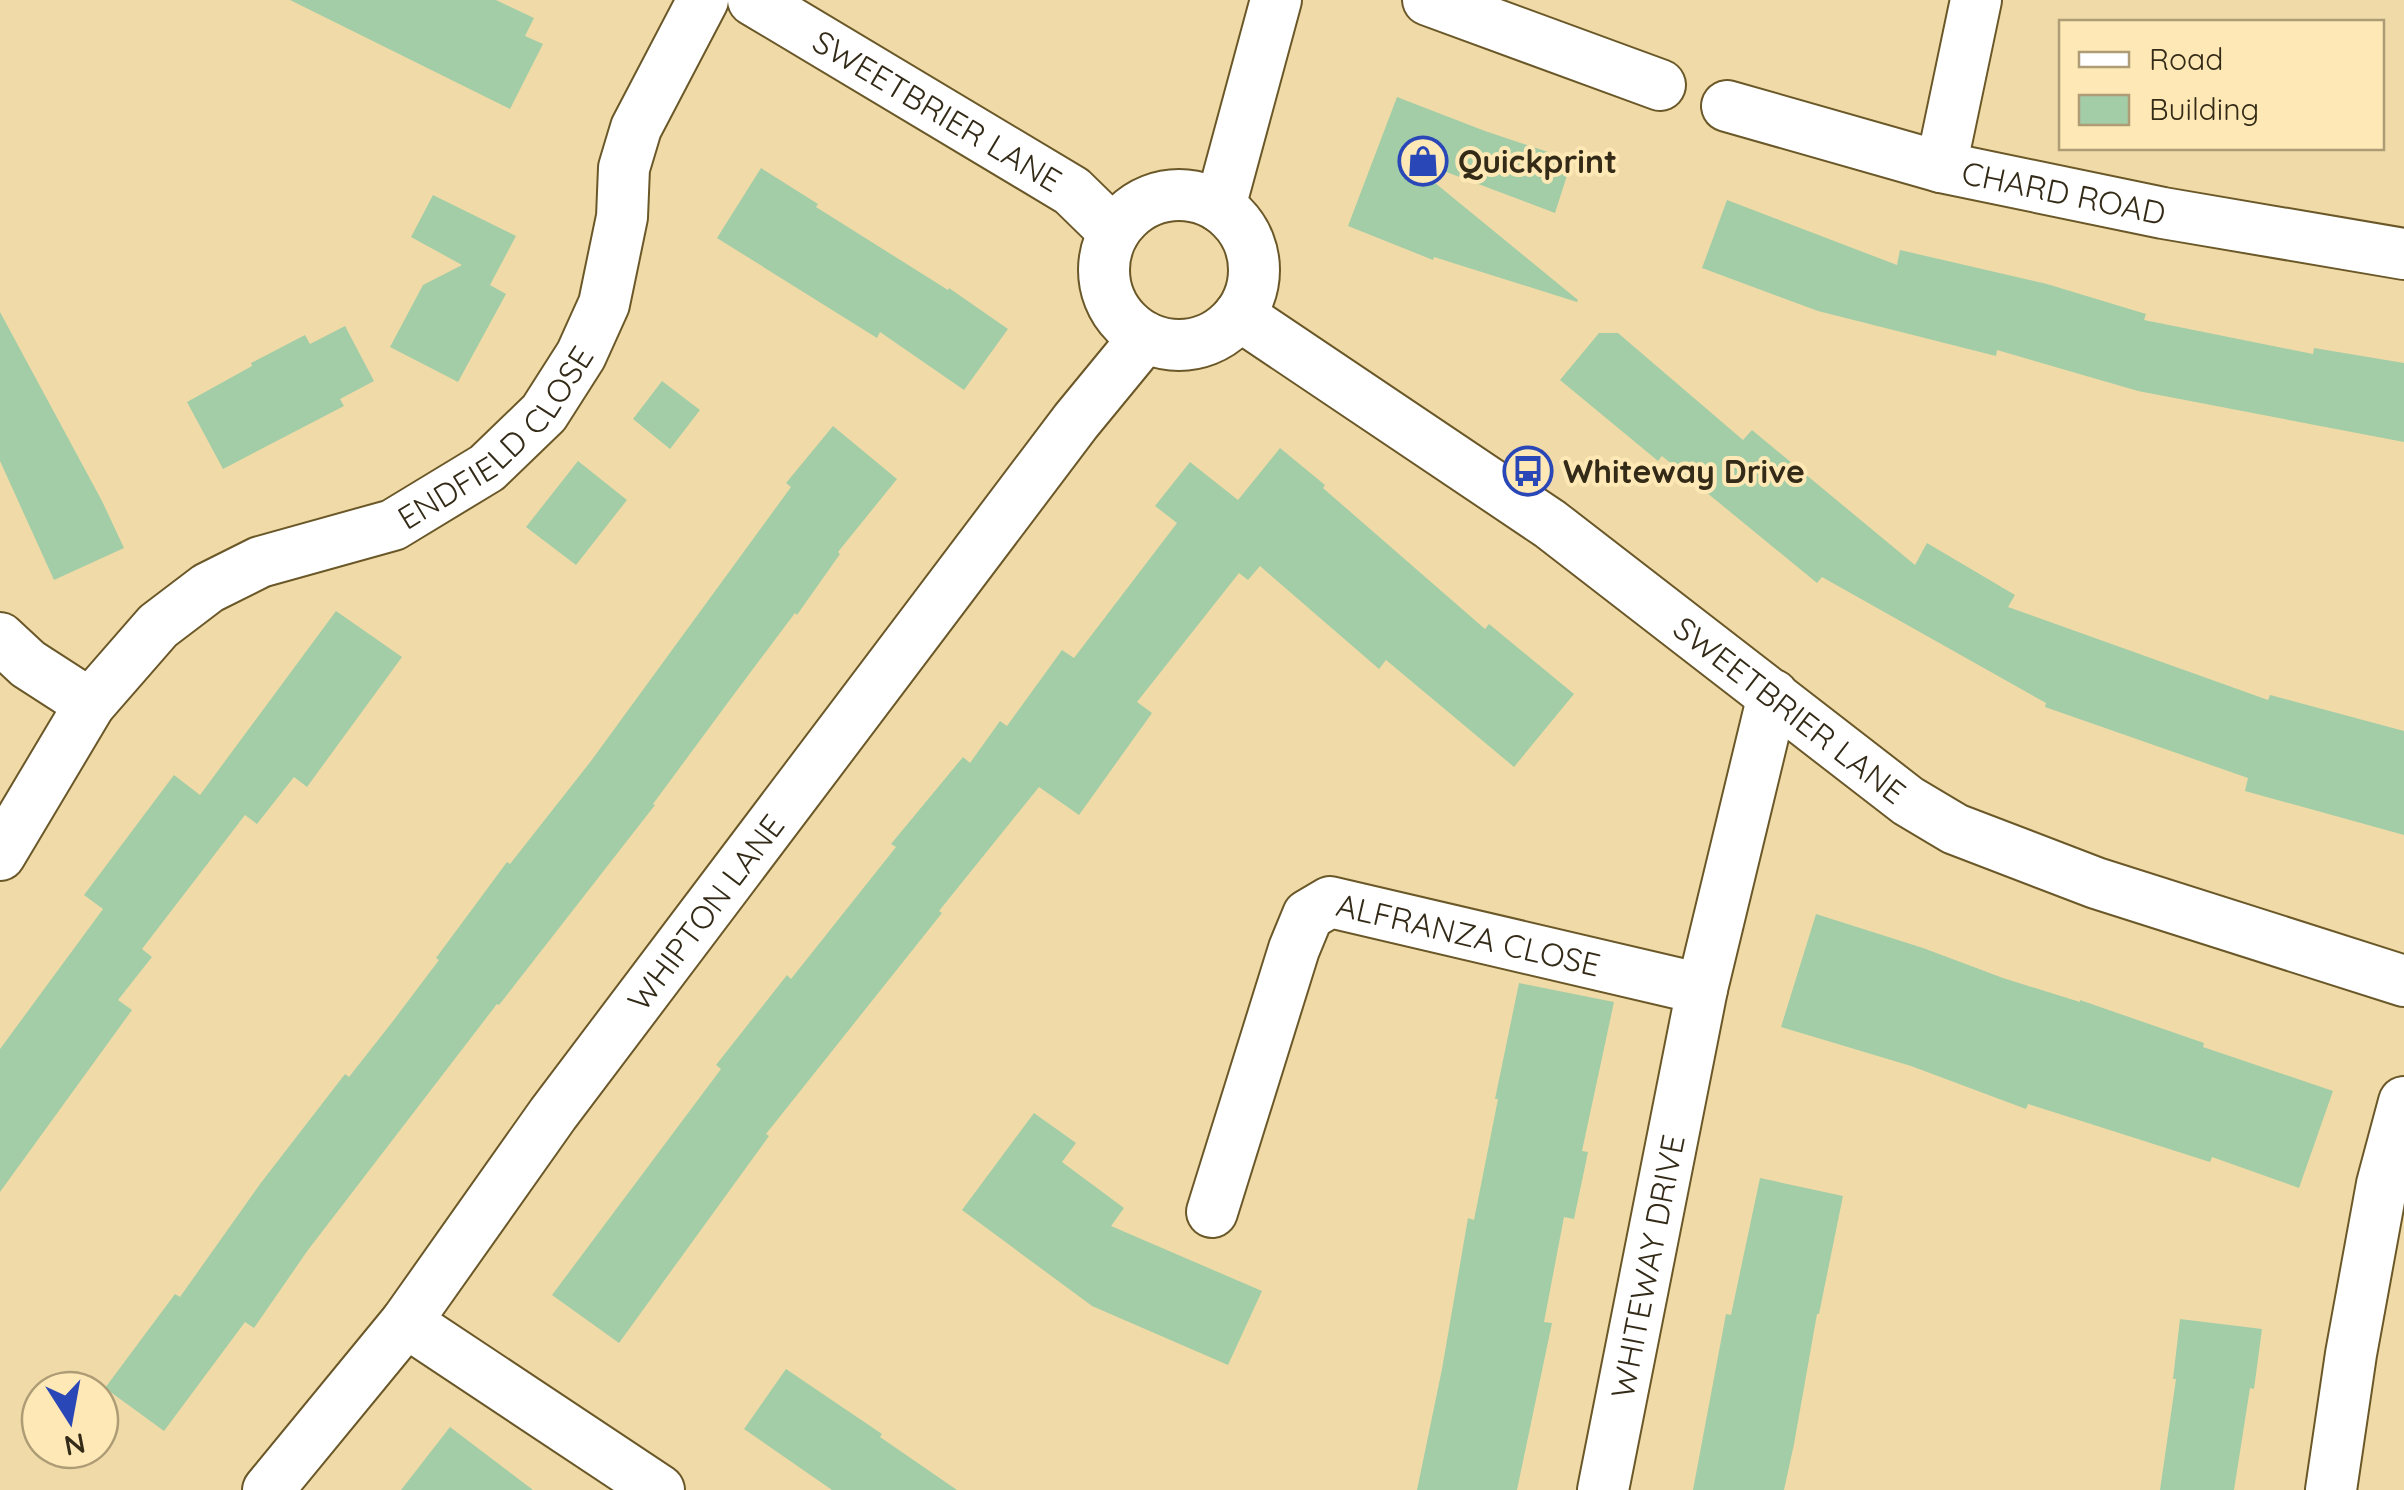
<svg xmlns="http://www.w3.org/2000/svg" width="2404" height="1490" font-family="Quicksand,sans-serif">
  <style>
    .building { fill: #a3cda7 }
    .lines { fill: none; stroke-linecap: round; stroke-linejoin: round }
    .street-casing { stroke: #6b5829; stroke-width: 54 }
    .street { stroke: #fff; stroke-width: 50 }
    .labels { text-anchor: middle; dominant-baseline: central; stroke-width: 8; stroke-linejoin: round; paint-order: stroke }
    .street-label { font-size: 32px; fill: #332a17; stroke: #fee8b5 }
    .poi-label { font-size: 32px; font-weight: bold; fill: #332a17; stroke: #fee8b5; text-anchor: start }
  </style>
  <rect width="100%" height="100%" fill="#f0dba8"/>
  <!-- building -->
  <path class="building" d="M290,0H496L534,18L525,36L543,44L510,109Z
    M1397,97L1485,131L1572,160L1555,213L1401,155L1578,300L1577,302L1434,257L1433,260L1348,226Z
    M761,168L818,204L816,207L948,290L949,288L1008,329L964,390L880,332L877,338L717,238Z
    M433,195L516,236L490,285L506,294L458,382L390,347L423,285L462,265L411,237Z
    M1727,200L1897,265L1900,250L2047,284L2146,314L2144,320L2313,354L2314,348L2404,363V442L2138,391L1997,350L1996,356L1818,311L1702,268Z
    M0,312L102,501L124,548L54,580L0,461Z
    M345,326L374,381L340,399L344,406L223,469L187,402L252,366L251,363L305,335L310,344Z
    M1599,333H1618L1743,440L1752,430L1915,565L1927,543L2015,595L2008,607L2268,700L2270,695L2404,731V835L2245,791L2248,778L2045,707L2046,703L1822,577L1817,583L1662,456L1658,461L1560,380Z
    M662,381L700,410L670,449L633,419Z
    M833,426L897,479L838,552L840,554L797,615L795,613L732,697L653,804L655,805L499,1005L497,1004L308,1250L254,1328L245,1322L164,1431L105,1388L175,1294L180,1297L260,1184L345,1074L349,1077L393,1021L439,960L436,958L507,862L510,864L591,761L791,487L786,483Z
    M1280,448L1325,485L1323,488L1485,629L1489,624L1574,694L1514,767L1386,660L1379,669L1260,566L1248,580L1239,573L1137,702L1152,713L1079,815L1039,787L939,911L942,913L766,1134L769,1136L619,1343L552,1295L721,1069L716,1065L787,975L791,979L896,847L891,844L963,757L970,763L1000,721L1007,726L1062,650L1074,658L1177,523L1155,506L1190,462L1238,500Z
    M578,461L627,500L576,565L526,527Z
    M336,611L402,657L307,787L294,777L257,824L245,815L142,949L152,957L118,1000L132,1010L0,1192V1049L103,909L84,895L174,775L200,795Z
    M1816,914L1923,948L2003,978L2080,1002V1000L2204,1043L2203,1047L2333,1091L2299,1188L2212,1157L2210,1162L2028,1104L2026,1109L1911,1066L1781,1027Z
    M1519,983L1614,1002L1582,1151L1588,1152L1574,1219L1564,1217L1544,1322L1552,1323L1517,1490H1417L1442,1369L1468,1218L1474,1220L1498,1099H1495Z
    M1034,1113L1076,1143L1062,1162L1124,1208L1111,1226L1262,1291L1228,1365L1092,1306L962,1210Z
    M1760,1178L1843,1196L1819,1314H1817L1794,1444L1784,1490H1693L1726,1314L1731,1315Z
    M2180,1319L2262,1329L2254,1389L2250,1388L2234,1490H2160L2176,1379H2173Z
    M786,1369L882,1434L880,1437L957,1490H832L744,1429Z
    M450,1427L533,1490H401Z"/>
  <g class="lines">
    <!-- street casing -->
    <g class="street-casing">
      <g id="street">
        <path id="s1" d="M753,0L1072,191L1114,232"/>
        <path d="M1428,0L1660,85"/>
        <path id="s2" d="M1727,106L1941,167L2163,213L2404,254"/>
        <path d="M1941,167L1976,0"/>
        <circle cx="1179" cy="270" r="75"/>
        <path d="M1220,207L1276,0"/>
        <path id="s3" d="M1239,315L1550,524L1908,801L1955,829L2096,883L2404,981"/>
        <path d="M0,638L28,664L90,704"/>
        <path id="s4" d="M0,855L90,704L158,626L208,588L260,562L393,525L487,468L544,413L581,355L604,304L622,217L624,168L636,128L703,0"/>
        <path id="s5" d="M1212,1212L1294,949L1308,915L1330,902L1702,989"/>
        <path d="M406,1322L659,1490"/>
        <path id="s6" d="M268,1490L406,1322L553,1114L1076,421L1145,337"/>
        <path id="s7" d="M1603,1490L1702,989L1773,695"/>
        <path d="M2331,1490L2351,1354L2382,1184L2404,1102"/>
      </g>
    </g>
    <!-- street -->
    <use href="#street" class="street"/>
  </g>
  <!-- icons -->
  <defs>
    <g id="shop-ring" transform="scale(2.5)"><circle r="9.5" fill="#fee8b5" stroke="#2a47b7" stroke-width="1.5"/><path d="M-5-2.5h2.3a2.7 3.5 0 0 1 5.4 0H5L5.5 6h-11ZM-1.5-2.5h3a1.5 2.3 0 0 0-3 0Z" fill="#2a47b7"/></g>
    <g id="bus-ring" transform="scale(2.5)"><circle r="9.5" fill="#fee8b5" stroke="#2a47b7" stroke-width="1.5"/><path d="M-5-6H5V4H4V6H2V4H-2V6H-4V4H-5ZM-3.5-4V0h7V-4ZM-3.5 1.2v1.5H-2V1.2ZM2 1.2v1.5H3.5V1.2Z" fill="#2a47b7"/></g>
  </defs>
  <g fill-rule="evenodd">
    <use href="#shop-ring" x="1423" y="161"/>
    <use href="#bus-ring" x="1528" y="471"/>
  </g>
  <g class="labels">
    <!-- street labels -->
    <g class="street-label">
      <text stroke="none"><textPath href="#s1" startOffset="215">SWEETBRIER LANE</textPath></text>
      <text stroke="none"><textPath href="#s2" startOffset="348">CHARD ROAD</textPath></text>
      <text stroke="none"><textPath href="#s4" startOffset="675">ENDFIELD CLOSE</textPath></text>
      <text stroke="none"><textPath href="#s3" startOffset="678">SWEETBRIER LANE</textPath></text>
      <text stroke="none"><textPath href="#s6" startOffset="725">WHIPTON LANE</textPath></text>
      <text stroke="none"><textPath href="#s5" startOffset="480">ALFRANZA CLOSE</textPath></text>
      <text stroke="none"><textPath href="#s7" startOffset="228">WHITEWAY DRIVE</textPath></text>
    </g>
    <!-- poi labels -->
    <g class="poi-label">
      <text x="1458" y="161">Quickprint</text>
      <text x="1563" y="471">Whiteway Drive</text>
    </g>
  </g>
  <!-- legend -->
  <rect x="2059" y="20" width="325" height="130" fill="#fee8b5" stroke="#ad9c76" stroke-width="2.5"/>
  <rect x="2079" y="52" width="50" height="15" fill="#ffffff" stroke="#ad9c76" stroke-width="2.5"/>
  <text x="2149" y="70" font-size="30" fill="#332a17">Road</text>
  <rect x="2079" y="95" width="50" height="30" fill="#a3cda7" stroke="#ad9c76" stroke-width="2.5"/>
  <text x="2149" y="120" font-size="30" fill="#332a17">Building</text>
  <!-- north arrow -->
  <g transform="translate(70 1420) rotate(169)"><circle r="48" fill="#fee8b5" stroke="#ad9c76" stroke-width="2.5"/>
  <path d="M0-8L18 38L0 25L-18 38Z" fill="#2a47b7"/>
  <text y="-15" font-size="28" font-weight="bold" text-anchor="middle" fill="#332a17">N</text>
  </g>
</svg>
